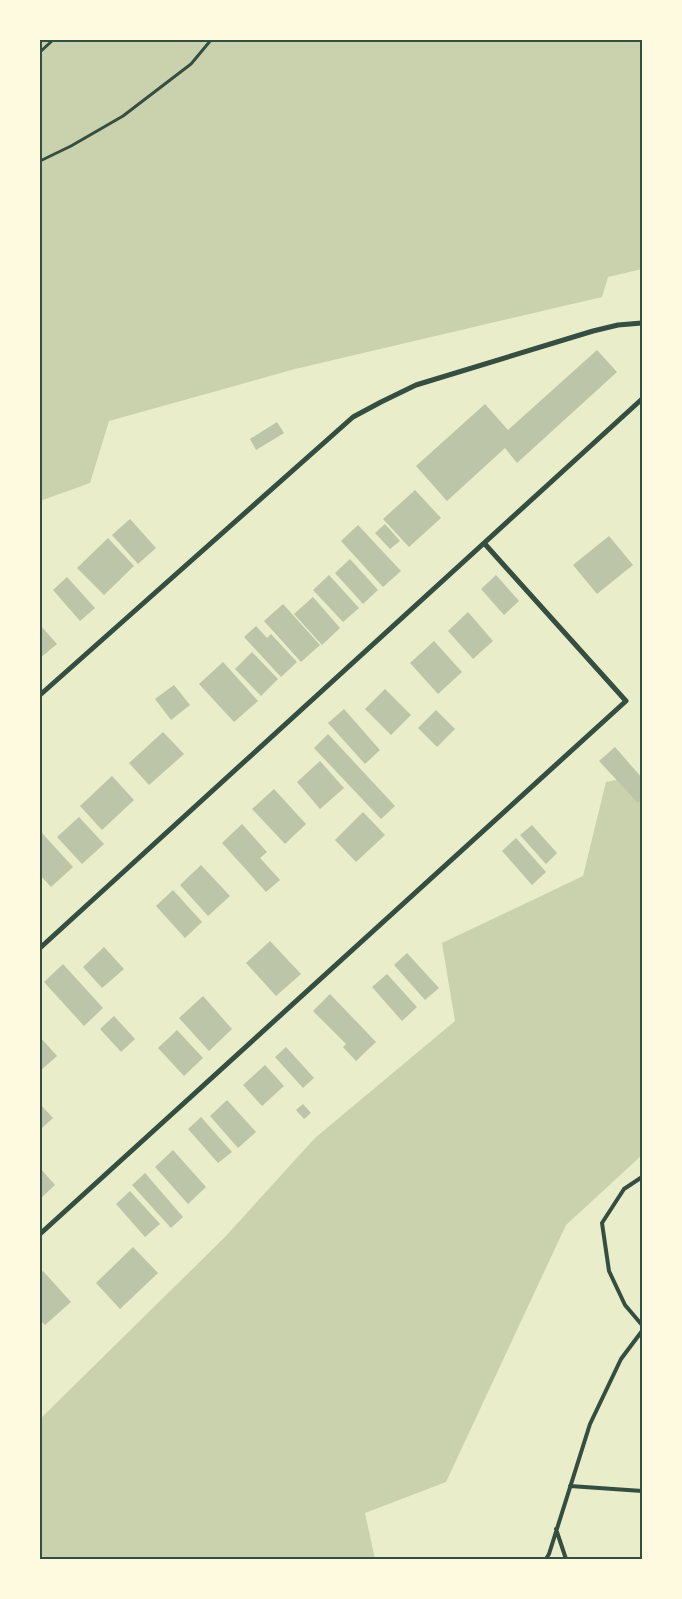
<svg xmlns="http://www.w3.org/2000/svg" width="682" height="1599" font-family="'DM Sans',sans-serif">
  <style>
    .green { fill: #cad2ad }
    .building { fill: #bcc5a7 }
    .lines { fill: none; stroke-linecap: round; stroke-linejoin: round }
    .path { stroke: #344e41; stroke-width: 3 }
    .service { stroke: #344e41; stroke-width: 4 }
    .minor { stroke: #344e41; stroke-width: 5 }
    .neatline { fill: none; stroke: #344e41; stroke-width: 2 }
  </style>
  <rect width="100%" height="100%" fill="#e9edc9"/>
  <!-- green -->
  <path class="green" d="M40,40H642V269L608,277L602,297L295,369L109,421L90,483L40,501Z
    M642,775V1155L566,1225L446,1482L365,1513L375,1559H40V1419L225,1237L315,1138L455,1021L442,943L583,876L606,782Z"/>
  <!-- building -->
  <path class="building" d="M597,350L617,372L517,463L505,448L447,501L416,466L485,404L508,430Z
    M277,422L284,433L256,450L250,439Z
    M415,490L441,518L409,547L383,519Z
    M130,519L156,548L138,564L112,535Z
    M385,524L400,541L390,549L375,533Z
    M358,525L401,571L383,587L341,541Z
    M609,536L633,565L597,594L573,565Z
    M108,538L134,566L104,595L77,568Z
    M350,559L378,590L363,604L335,573Z
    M329,575L359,608L343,622L313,590Z
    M496,575L519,601L504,615L481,589Z
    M67,577L95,608L80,621L53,590Z
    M313,597L340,628L322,645L294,614Z
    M283,604L320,645L301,662L264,621Z
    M468,612L493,641L473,659L448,631Z
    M40,625L57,644L40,658Z
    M256,626L267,638L271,634L297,662L281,677L244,637Z
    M434,641L462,672L438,694L410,663Z
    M252,652L278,679L261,696L235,669Z
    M223,662L258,701L234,722L199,684Z
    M174,685L190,705L171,720L155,699Z
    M385,689L411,715L391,735L365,709Z
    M344,709L380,750L365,764L328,723Z
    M436,710L455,729L437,747L418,728Z
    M163,732L184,754L149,785L129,763Z
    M328,734L395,806L381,819L314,748Z
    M615,747L642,778V799L638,803L599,761Z
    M320,761L344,788L320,809L297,782Z
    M112,776L134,800L102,830L80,806Z
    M274,789L306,824L285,844L252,809Z
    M363,812L385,835L356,862L335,840Z
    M79,817L104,844L82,864L57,837Z
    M242,824L267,852L260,858L280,880L266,892L222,843Z
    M532,825L557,853L546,864L520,835Z
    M42,833L73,867L51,887L40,875V835Z
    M516,838L546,872L532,885L502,851Z
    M201,865L230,896L208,916L180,885Z
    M173,890L202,922L185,938L156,906Z
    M270,941L301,974L276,996L246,963Z
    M104,947L124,969L102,988L83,967Z
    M407,953L439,988L425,1000L394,965Z
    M63,964L103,1008L84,1026L44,982Z
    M387,974L417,1007L402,1021L372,987Z
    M330,994L376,1042L356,1061L343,1047L346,1044L313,1011Z
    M203,996L232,1029L209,1051L179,1018Z
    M114,1016L135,1039L121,1052L100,1029Z
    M177,1030L203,1058L184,1076L158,1048Z
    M40,1037L57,1056L40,1071Z
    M286,1047L314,1078L303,1088L275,1057Z
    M265,1065L284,1086L262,1106L243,1085Z
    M227,1100L256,1132L238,1148L210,1116Z
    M40,1104L53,1118L40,1130Z
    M303,1104L311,1113L304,1119L296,1110Z
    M201,1117L232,1152L218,1163L188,1129Z
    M173,1150L206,1187L188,1204L155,1167Z
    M40,1168L55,1185L40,1199Z
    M145,1173L183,1217L171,1228L132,1185Z
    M130,1191L160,1224L145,1237L116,1204Z
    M133,1247L158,1273L120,1309L96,1283Z
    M43,1271L71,1302L45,1325L40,1320V1274Z"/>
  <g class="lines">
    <!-- path -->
    <path class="path" d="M40,52L53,40
      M40,161L71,146L123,116L191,64L211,40"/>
    <!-- service -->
    <path class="service" d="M642,1177L624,1189L602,1223L609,1271L625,1305L642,1325
      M570,1486L642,1491
      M556,1529L566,1559
      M546,1559L549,1554L590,1424L621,1359L642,1331"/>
    <!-- minor -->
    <path class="minor" d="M40,695L353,417L381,402L416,385L593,331L618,325L642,323
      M40,948L642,399
      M40,1234L626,701L484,543"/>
  </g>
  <!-- border -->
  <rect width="682" height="1599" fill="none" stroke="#fefae0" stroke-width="82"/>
  <rect x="41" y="41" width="600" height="1517" class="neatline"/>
</svg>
